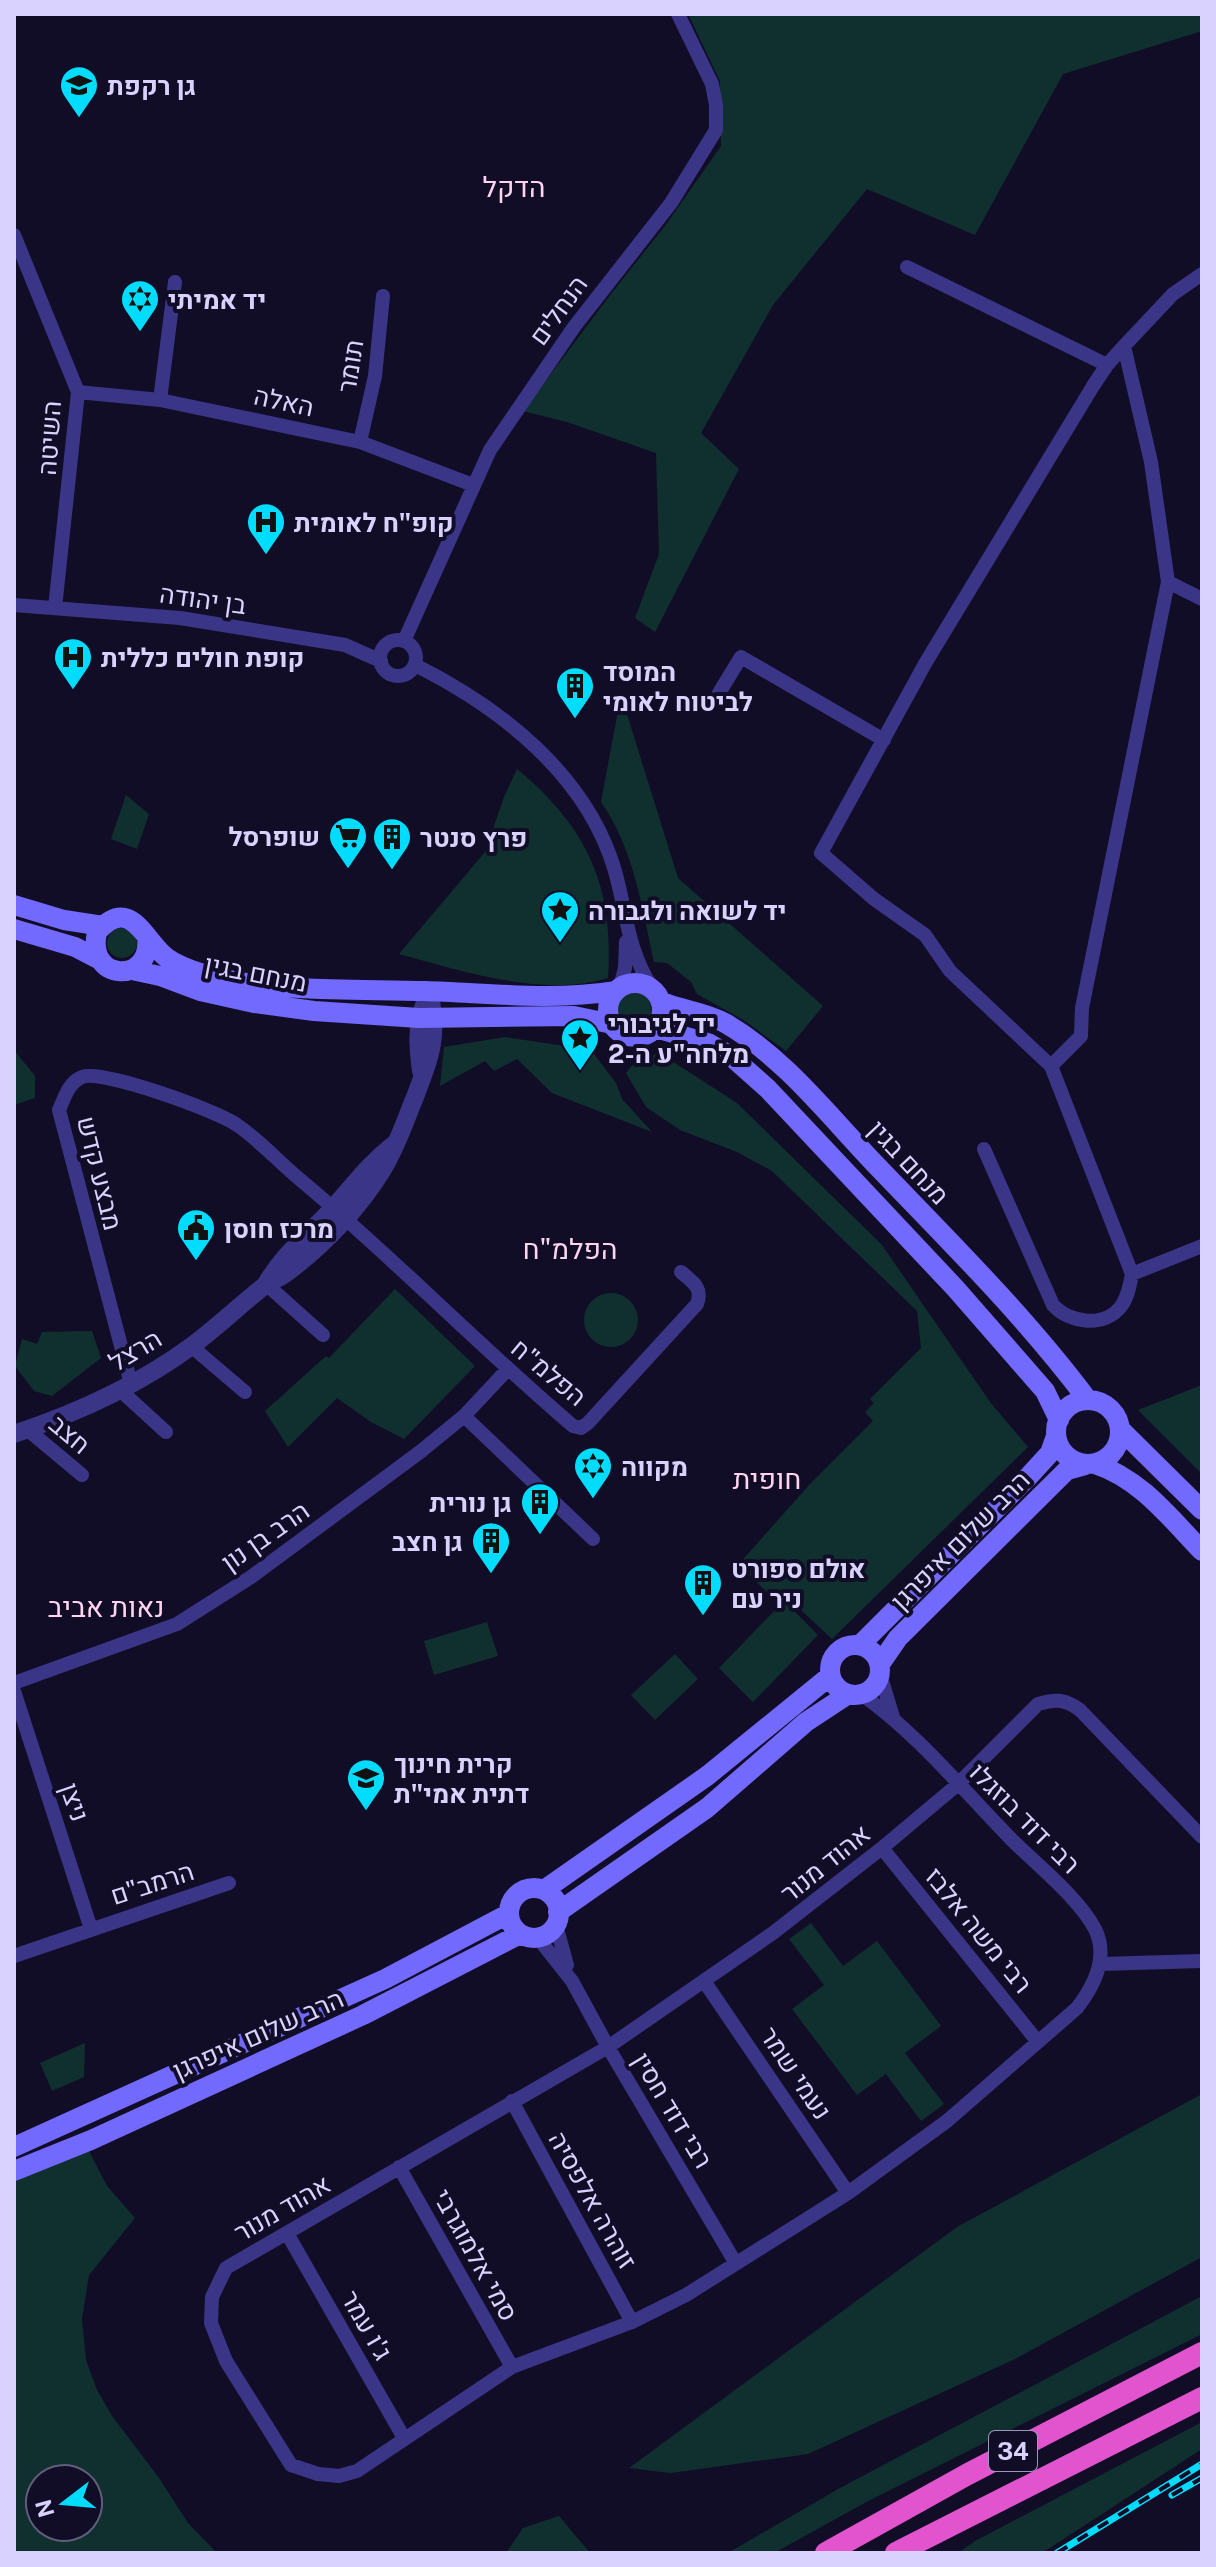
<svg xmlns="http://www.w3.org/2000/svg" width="1216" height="2567" font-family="'Public Sans',Heebo,sans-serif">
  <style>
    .green { fill: #103030; fill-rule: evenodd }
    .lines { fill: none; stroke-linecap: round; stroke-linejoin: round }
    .minor { stroke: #3b3588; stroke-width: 14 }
    .tertiary { stroke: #3b3588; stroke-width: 18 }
    .secondary { stroke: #7269ff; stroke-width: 20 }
    .trunk { stroke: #e253ce; stroke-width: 22 }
    .rail-casing { stroke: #00dcfd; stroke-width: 7 }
    .rail { stroke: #120d26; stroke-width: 4; stroke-dasharray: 12; stroke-linecap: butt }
    .labels { text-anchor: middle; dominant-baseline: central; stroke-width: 8; stroke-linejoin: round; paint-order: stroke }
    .shield { fill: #120d26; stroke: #9d97be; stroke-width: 2 }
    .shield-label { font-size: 24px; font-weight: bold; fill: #d9d2ff }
    .poi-label { font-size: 26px; font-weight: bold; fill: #d9d2ff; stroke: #120d26; text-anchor: start }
    .street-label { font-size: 26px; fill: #d9d2ff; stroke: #120d26 }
    .neighbourhood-label { font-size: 28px; fill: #ffd4ee; stroke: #120d26 }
  </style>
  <rect width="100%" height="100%" fill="#120d26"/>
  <!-- green -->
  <path class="green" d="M688,14H1202V31L1063,74L975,235L867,189L773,305L701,433L739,469L655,632L635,618L659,554L656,453L567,422L523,411L614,290L665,226L721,146L720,81Z
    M621,695L678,878L823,1006L786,1051L745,1021L697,994L691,982L667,963L654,962C642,907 634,849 601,802Z
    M517,769C588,828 614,886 608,978C542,998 463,971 399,954L485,852L504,797Z
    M126,795L149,814L137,849L111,839Z
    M107 943a15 15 0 1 1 30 0a15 15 0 1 1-30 0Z
    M615 1009a18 18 0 1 1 36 0a18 18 0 1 1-36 0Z
    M505,1037L591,1050L616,1083L622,1099L652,1132L552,1093L517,1059L494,1071L485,1061L440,1086L444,1047Z
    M14,1050L35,1076V1098L14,1105Z
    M642,1053L664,1056L737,1103L882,1245L990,1402L1028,1447L832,1639L786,1596L775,1601L739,1564L810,1484L873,1421L865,1412L874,1403L870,1399L921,1348L917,1311L772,1171L737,1152L680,1130L646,1107L626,1073Z
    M395,1289L475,1366L404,1439L371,1422L337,1398L288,1447L265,1411L326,1356L329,1358Z
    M584 1320a27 27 0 1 1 54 0a27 27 0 1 1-54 0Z
    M92,1331L101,1358L52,1396L34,1391L15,1366L22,1339L37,1344L42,1332Z
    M1202,1385V1474L1138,1410Z
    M784,1601L818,1635L753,1702L719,1668Z
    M487,1622L498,1656L434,1675L424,1641Z
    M675,1654L698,1679L655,1720L631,1695Z
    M811,1923L843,1966L877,1941L941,2026L905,2053L944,2104L921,2121L886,2074L857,2095L792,2009L824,1985L789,1939Z
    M85,2043L84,2077L52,2091L40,2063Z
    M1202,2094V2257L1015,2359L808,2454L671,2473L629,2468L957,2227Z
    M89,2151L107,2186L135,2218L89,2275L82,2319L86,2360L97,2390L112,2416L159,2478L188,2523L217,2553H14V2180ZM40,2479H88V2527H40Z
    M1202,2296V2334L870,2500L774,2553H728L840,2488Z
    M1202,2422V2449L1042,2553H958L975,2541Z
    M559,2516L590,2553H506L523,2528Z"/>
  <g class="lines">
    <!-- minor -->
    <path class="minor" d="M14,235L78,392L55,608
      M907,267L1107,365
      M78,392L160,400L360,442L473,485
      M160,400L175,282
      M360,442L375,376L383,296
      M1168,582L1202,599
      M14,605L180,618L345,645L381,661
      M380 658a18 18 0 1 1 36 0a18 18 0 1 1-36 0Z
      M404,641L490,450L574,327L671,203L716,130V105L712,84L678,14
      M415,665C501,708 587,775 615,871C627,914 627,949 652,988
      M719,693L741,657L884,740
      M620,987L625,968L626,942
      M1051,1066L1081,1036L1082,1008L1168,582L1151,462L1124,346L1173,294L1202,274
      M984,1149L1053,1305C1069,1323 1105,1329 1122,1305C1128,1296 1130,1285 1132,1274L1051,1066L950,971L925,935L874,899L821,853L926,662L1093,386L1107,365L1124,346
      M1132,1274L1202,1246
      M266,1284L323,1335
      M191,1346L245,1392
      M131,1384L59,1110C65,1097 68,1083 82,1077C102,1069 218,1111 237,1125C258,1139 277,1160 297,1177C392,1256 478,1345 573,1426L581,1428L588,1423L697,1304C703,1288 693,1282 681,1272
      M120,1390L166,1432
      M464,1416L593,1539
      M28,1430L82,1475
      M880,1674L893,1717
      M14,1683L177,1624L251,1577L420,1452L464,1416L507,1370
      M14,1691L91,1929
      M861,1694C918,1734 963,1790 1011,1839C1037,1865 1078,1897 1095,1929C1109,1957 1094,1986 1077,2008L947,2121L848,2193L686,2295L632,2322L512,2367L357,2471L339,2476L318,2474L291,2465L226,2361L211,2323L212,2297L226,2268L608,2047L773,1933L882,1848L957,1785L1038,1704C1056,1699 1065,1699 1080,1710L1202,1837
      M882,1848L1038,2042
      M556,1925L567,1965
      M538,1938L572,1981L608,2047L735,2262
      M14,1956L229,1883
      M1100,1964L1202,1961
      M704,1981L848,2193
      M512,2101L632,2322
      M399,2167L512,2367
      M288,2235L404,2438"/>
    <!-- tertiary -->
    <path class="tertiary" d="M421,1071C418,1049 416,1027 424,1005
      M266,1284C283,1254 309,1234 332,1209C354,1185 367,1166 393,1145
      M14,1434C77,1413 139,1385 193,1345C217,1327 239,1306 263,1287C271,1281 281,1278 289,1271C325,1244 360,1207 383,1169C397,1146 405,1121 415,1097C431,1055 439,1036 429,991"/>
    <!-- secondary -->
    <path class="secondary" d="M14,905L64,920L103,926
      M14,929L75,947L100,960
      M147,937C153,984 86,983 97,932C131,894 144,941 167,958C183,969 205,975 224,979C286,992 361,989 425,991C488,993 553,1001 615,991
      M132,970L160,976L200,991L254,1003L314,1011L419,1018L574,1016L612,1024
      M608 1010a27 27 0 1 1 54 0a27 27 0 1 1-54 0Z
      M662,1002C682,1010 705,1012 725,1023C784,1057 829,1116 875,1164C948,1240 1024,1315 1087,1399
      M655,1028L708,1043L732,1057L768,1089L956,1289L1045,1391L1059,1420
      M1056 1432a32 32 0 1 1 64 0a32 32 0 1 1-64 0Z
      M1121,1430L1202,1510
      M1095,1464C1141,1479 1170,1518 1202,1551
      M830 1670a25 25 0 1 1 50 0a25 25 0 1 1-50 0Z
      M860,1645L1029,1476L1050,1453L1056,1436
      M880,1664L898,1638L1067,1470L1085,1465
      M509 1913a25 25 0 1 1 50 0a25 25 0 1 1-50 0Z
      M544,1890L707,1776L830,1676
      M558,1912L707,1808L806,1722L847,1695
      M14,2147L385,1979L508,1914
      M14,2171L91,2140L363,2015L518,1935"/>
    <!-- trunk -->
    <path class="trunk" d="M826,2553L968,2474L1202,2353
      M896,2553L1202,2398"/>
    <!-- rail casing -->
    <g class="rail-casing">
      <path id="rail" d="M1172,2495L1202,2478
        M1057,2553L1202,2464"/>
    </g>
    <!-- rail -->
    <use href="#rail" class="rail"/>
  </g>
  <!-- icons -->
  <defs>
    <g id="school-pin" transform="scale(2)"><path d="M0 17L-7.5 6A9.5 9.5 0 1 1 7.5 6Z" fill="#00dcfd" stroke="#120d26"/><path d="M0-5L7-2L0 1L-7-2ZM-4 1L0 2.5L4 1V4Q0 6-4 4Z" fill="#111"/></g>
    <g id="synagogue-pin" transform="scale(2)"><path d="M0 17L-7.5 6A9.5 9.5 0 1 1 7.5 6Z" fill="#00dcfd" stroke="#120d26"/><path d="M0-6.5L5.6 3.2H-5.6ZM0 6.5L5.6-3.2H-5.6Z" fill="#111"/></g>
    <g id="hospital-pin" transform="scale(2)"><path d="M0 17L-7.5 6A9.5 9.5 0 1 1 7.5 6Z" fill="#00dcfd" stroke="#120d26"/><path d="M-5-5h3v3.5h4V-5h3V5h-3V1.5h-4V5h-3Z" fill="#111"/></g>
    <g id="building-pin" transform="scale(2)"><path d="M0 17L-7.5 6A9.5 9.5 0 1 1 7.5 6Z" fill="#00dcfd" stroke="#120d26"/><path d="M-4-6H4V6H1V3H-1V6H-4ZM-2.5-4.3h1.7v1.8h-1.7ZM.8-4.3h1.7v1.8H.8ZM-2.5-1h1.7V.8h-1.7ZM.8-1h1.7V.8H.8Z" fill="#111"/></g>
    <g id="supermarket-pin" transform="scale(2)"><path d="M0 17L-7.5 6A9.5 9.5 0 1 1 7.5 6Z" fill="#00dcfd" stroke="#120d26"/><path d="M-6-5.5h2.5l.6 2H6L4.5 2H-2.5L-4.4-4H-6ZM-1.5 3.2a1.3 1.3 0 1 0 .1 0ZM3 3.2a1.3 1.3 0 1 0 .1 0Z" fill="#111"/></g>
    <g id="sight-pin" transform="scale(2)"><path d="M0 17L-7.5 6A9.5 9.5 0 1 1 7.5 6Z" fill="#00dcfd" stroke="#120d26"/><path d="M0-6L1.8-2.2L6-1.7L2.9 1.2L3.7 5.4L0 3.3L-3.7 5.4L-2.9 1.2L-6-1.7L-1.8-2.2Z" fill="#111"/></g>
    <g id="civic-pin" transform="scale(2)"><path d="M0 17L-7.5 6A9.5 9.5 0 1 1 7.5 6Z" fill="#00dcfd" stroke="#120d26"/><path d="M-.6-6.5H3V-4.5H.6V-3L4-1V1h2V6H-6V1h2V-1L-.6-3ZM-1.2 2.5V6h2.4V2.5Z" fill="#111"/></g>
  </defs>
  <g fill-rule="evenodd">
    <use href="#school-pin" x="79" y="85"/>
    <use href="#synagogue-pin" x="140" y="299"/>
    <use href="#hospital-pin" x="266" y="522"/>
    <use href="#hospital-pin" x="73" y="657"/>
    <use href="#building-pin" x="575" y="686"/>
    <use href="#supermarket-pin" x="348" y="836"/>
    <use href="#building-pin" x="392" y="837"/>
    <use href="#sight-pin" x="560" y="910"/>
    <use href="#sight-pin" x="580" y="1038"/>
    <use href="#civic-pin" x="196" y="1228"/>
    <use href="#synagogue-pin" x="593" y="1466"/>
    <use href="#building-pin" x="540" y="1502"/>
    <use href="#building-pin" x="491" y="1541"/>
    <use href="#building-pin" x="703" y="1583"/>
    <use href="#school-pin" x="366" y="1778"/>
  </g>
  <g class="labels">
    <!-- shield labels -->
    <rect class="shield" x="989" y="2431" width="48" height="40" rx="6"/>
    <g class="shield-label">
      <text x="1013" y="2451">34</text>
    </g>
    <!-- poi labels -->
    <g class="poi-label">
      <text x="107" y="85">גן רקפת</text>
      <text x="168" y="299">יד אמיתי</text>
      <text x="294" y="522">קופ"ח לאומית</text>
      <text x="101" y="657">קופת חולים כללית</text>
      <text x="603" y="671">המוסד<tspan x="603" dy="30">לביטוח לאומי</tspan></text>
      <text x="320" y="836" text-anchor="end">שופרסל</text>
      <text x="420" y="837">פרץ סנטר</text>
      <text x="588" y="910">יד לשואה ולגבורה</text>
      <text x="608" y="1023">יד לגיבורי<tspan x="608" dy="30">מלחה"ע ה-2</tspan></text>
      <text x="224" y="1228">מרכז חוסן</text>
      <text x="621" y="1466">מקווה</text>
      <text x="512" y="1502" text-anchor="end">גן נורית</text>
      <text x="463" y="1541" text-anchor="end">גן חצב</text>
      <text x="731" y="1568">אולם ספורט<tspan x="731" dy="30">ניר עם</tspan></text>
      <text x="394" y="1763">קרית חינוך<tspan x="394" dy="30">דתית אמי"ת</tspan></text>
    </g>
    <!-- street labels -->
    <g class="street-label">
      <text transform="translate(558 310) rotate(-54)">הנחלים</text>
      <text transform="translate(350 366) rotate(-81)">תומר</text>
      <text transform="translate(284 401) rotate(12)">האלה</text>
      <text transform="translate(49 438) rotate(-86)">השיטה</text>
      <text transform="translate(203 599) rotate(8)">בן יהודה</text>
      <text transform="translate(256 973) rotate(11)">מנחם בגין</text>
      <text transform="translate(909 1162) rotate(47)">מנחם בגין</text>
      <text transform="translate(100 1173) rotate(76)">מבצע קדש</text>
      <text transform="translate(135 1350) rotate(-31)">הרצל</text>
      <text transform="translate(549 1372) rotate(40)">הפלמ"ח</text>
      <text transform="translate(70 1434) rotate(40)">חצב</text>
      <text transform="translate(265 1536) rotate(-35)">הרב בן נון</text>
      <text transform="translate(960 1540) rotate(-45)">הרב שלום איפרגן</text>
      <text transform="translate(75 1802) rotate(71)">ניצן</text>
      <text transform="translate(1025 1818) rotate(45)">רבי דוד בוזגלו</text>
      <text transform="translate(825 1863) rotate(-39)">אהוד מנור</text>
      <text transform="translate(152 1883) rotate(-18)">הרמב"ם</text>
      <text transform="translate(979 1930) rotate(51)">רבי משה אלבז</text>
      <text transform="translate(258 2034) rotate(-24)">הרב שלום איפרגן</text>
      <text transform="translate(796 2073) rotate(56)">נעמי שמר</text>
      <text transform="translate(673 2110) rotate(59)">רבי דוד חסין</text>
      <text transform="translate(593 2200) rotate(61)">זוהרה אלפסיה</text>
      <text transform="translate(282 2208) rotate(-30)">אהוד מנור</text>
      <text transform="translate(476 2255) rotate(61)">סמי אלמוגרבי</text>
      <text transform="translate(367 2325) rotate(60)">ג'ו עמר</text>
    </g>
    <!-- neighbourhood labels -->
    <g class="neighbourhood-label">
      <text x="514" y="186">הדקל</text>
      <text x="570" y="1248">הפלמ"ח</text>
      <text x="767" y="1478">חופית</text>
      <text x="106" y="1606">נאות אביב</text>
    </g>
  </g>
  <!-- border -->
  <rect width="1216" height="2567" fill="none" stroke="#d9d2ff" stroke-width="32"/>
  <!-- north arrow -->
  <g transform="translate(64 2503) rotate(254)"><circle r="38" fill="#120d26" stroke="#625c7d" stroke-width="2"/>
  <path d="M0-6L14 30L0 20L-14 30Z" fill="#00dcfd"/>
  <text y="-12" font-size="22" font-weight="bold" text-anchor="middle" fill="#d9d2ff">N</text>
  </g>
</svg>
